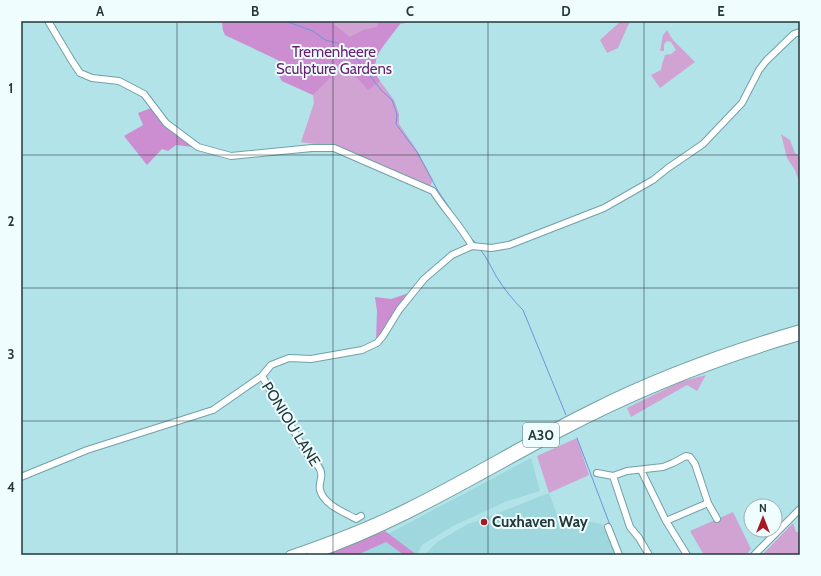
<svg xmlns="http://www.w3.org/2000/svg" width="821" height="576" font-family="Cabin,sans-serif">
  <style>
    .built { fill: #9ed7dd }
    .green { fill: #d0a3d3 }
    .forest { fill: #cc8ed1 }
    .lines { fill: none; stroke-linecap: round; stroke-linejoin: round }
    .stream { stroke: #7093db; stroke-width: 1 }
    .minor-casing { stroke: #72a1a6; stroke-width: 8 }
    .highway-casing { stroke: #72a1a6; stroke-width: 10 }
    .minor { stroke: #fff; stroke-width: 6 }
    .highway { stroke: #fff; stroke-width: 8 }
    .grid { fill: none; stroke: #24383a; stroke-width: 1; stroke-opacity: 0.55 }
    .poi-dot { fill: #ab1723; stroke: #effdff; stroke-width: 1.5 }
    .labels { text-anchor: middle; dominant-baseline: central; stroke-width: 4; stroke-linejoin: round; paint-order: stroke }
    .shield { fill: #effdff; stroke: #617375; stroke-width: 1 }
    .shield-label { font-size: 14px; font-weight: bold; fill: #24383a }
    .park-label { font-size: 15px; fill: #671e6e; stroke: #effdff }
    .street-label { font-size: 15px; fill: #24383a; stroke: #effdff }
    .poi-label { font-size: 15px; font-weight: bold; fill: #24383a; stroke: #effdff; text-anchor: start }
    .neatline { fill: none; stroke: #24383a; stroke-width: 1.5 }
    .grid-label { font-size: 13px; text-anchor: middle; font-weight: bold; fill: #24383a }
  </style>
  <rect width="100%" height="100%" fill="#b2e3e9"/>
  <!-- built -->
  <path class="built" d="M531,458L540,491L505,502L453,526L422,545L419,550L417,555L388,534Z
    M549,493L560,523L581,520L602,524L616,555H424L437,542L468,524L483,519Z
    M386,541L404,555H357Z"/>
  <!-- green -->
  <path class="green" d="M222,21H418L400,24L377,55L374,68L377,77L394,100L399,114V124L418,152L433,180L429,188L365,158L328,146L301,142L314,103L313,95L282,81L278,74L282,64L278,60L225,35L223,30Z
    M621,21H630L618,48L607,53L600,40Z
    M667,30L673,40L695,62L660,88L651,75L661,70L662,64L665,55L671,54L676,50L671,42L667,41L664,44V51H660L663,35Z
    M781,134L790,140L795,153L799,155L800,184L795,170L787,158Z
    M706,375L697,391L687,385L631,417L627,408L680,382Z
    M577,438L589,475L549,493L537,456Z
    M733,512L751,549L746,555H704L690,531Z
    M793,523L796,532H800V555H762Z"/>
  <!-- forest -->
  <path class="forest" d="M222,21H330L350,37L363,30L377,27L378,23L376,21H400V24C388,40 365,61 380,81L368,90L349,69H339L313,95L282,81L278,74L282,64L278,60L225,35L223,30Z
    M151,108L163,124L193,147L176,145L168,151L162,149L147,165L124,136L143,125L138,113Z
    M409,293L395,311L382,334L376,341L377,311L375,297L391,299Z
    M385,531L417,555H404L386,542L357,555H321Z"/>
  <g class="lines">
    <!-- stream -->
    <path class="stream" d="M285,21L313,31L325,40L338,43L356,58L381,90L392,100L397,114L396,124L417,152L438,191L457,219
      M469,236L477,244
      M480,249C487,258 491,267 496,276C504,289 513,300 523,310L566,415
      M577,438L610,525"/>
    <!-- minor casing -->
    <g class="minor-casing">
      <path id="minor" d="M48,21L72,61L80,73L92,78L119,81L144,94L166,123L198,147L231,156L312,148H334L433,191C445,210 461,226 472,246
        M262,376L309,457C316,463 323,469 321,478C320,482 319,486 320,490C324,505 344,512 356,519L361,516
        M641,470L666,521L687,555
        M597,473L613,476L627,471L663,467L673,463L686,456L690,457L695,464L708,503L666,521
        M613,476L630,527L639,538L649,555
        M21,477L87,450L213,410L262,376L271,365L289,358L311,359L362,350L377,343L383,336L399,310L424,279L452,255L472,246L491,248L509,245L604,208L653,180L668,168L703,144L742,103L759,70L766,61L794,34L800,32
        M708,503L717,519
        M608,527L619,555
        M754,555L800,509"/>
    </g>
    <!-- highway casing -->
    <g class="highway-casing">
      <path id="highway" d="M290,555C331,541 371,526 410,506C471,476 530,439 591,409C658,375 728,350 800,329
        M312,555C400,525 479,475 561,432C637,392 717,360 800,336"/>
    </g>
    <!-- minor -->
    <use href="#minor" class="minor"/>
    <!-- highway -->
    <use href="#highway" class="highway"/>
  </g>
  <!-- grid -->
  <path class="grid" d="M177,21V555M333,21V555M488,21V555M644,21V555M21,155H800M21,288H800M21,421H800"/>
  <!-- markers -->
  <circle class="poi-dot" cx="484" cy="522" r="4"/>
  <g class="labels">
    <!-- shield labels -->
    <rect class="shield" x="523" y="423" width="36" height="24" rx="3"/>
    <g class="shield-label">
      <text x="541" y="435">A30</text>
    </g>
    <!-- park labels -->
    <g class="park-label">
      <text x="334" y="52">Tremenheere<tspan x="334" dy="17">Sculpture Gardens</tspan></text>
    </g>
    <!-- street labels -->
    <g class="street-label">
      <text transform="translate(291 424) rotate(58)">PONIOU LANE</text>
    </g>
    <!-- poi labels -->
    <g class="poi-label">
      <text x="492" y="522">Cuxhaven Way</text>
    </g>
  </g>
  <!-- border -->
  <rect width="821" height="576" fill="none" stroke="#effdff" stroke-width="44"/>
  <!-- north arrow -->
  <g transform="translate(763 518)"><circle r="19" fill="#effdff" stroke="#9eaeb0"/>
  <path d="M0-3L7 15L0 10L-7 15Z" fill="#ab1723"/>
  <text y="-6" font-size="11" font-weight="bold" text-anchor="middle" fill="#24383a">N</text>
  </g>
  <rect x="22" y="22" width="777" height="532" class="neatline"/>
  <g class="grid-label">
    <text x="100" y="16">A</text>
    <text x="255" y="16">B</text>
    <text x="410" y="16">C</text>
    <text x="566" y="16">D</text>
    <text x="721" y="16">E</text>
    <text x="11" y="93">1</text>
    <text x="11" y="226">2</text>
    <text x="11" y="359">3</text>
    <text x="11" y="492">4</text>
  </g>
</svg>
